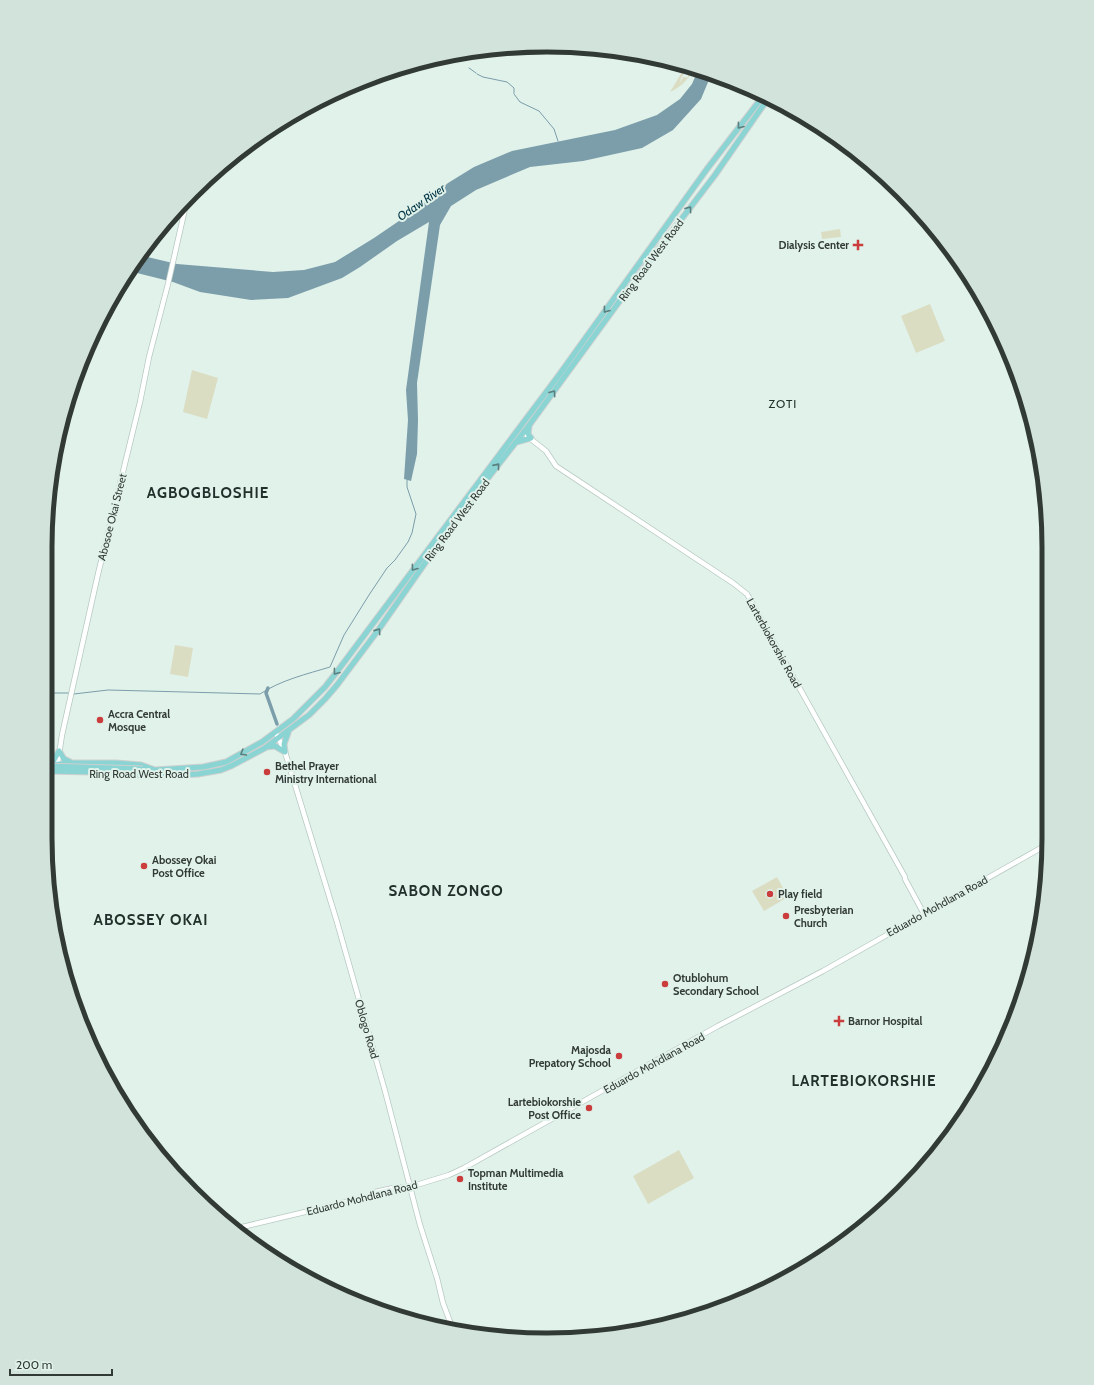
<svg xmlns="http://www.w3.org/2000/svg" width="1094" height="1385" font-family="Cabin,sans-serif">
  <style>
    .green { fill: #dbddc3 }
    .water { fill: #7c9daa }
    .lines { fill: none; stroke-linecap: round; stroke-linejoin: round }
    .stream { stroke: #7c9daa; stroke-width: 1 }
    .canal { stroke: #7c9daa; stroke-width: 3.5 }
    .secondary-casing { stroke: #b7c9c1; stroke-width: 6 }
    .primary-casing { stroke: #ced0cf; stroke-width: 7 }
    .secondary { stroke: #fff; stroke-width: 4.5 }
    .primary { stroke: #8ad4d4; stroke-width: 5 }
    .primary-bridge-casing { stroke: #ced0cf; stroke-width: 7; stroke-linecap: butt }
    .primary-bridge { stroke: #8ad4d4; stroke-width: 5 }
    .oneway { stroke: #5a7f7d }
    .poi-dot { fill: #cb3c3d; stroke: #e0f2ea; stroke-width: 1.5 }
    .labels { text-anchor: middle; dominant-baseline: central; stroke-width: 4; stroke-linejoin: round; paint-order: stroke }
    .poi-label { font-size: 11px; font-weight: bold; fill: #323a36; stroke: #e0f2ea; text-anchor: start }
    .street-label { font-size: 11px; fill: #323a36; stroke: #e0f2ea }
    .water-label { font-size: 12px; font-style: italic; fill: #023646; stroke: #e0f2ea }
    .neighbourhood-label { font-size: 12px; letter-spacing: 1px; fill: #21302a; stroke: #e0f2ea }
    .district-label { font-size: 15px; font-weight: bold; letter-spacing: 1px; fill: #21302a; stroke: #e0f2ea }
    .rim { fill: none; stroke: #323a36; stroke-width: 5 }
  </style>
  <rect width="100%" height="100%" fill="#e0f2ea"/>
  <!-- green -->
  <path class="green" d="M682,64L693,68L688,69L681,78L680,83L683,77H685L687,78L690,71L693,70V71C689,79 678,89 670,92L685,67L682,68Z
    M840,229L841,237L822,239L821,232Z
    M930,304L945,341L916,353L901,316Z
    M192,370L218,378L207,419L183,412Z
    M175,645L193,648L188,677L170,674Z
    M777,877L788,897L764,911L752,891Z
    M679,1150L694,1178L648,1204L633,1176Z"/>
  <!-- water -->
  <path class="water" d="M698,70L711,75L701,99L673,130L642,148L583,161L530,167L476,190L451,206L440,225L417,383L418,420L417,454L411,481L404,479L408,420L406,390L429,222L397,241L360,267L342,278L288,298L251,300L200,292L173,282L129,271L139,255L177,264L273,272L304,270L335,262L374,238L418,208L448,183L474,167L512,151L615,130L657,115L680,99L692,84Z"/>
  <g class="lines">
    <!-- stream -->
    <path class="stream" d="M469,68L476,73
      M477,74L483,77L507,82L514,88V93
      M514,94L520,102L539,111L554,129L558,141
      M45,693H69
      M74,694L108,690L260,694C281,680 307,674 330,667L344,635L369,595L387,568L395,560L408,542L412,533L416,514L407,487V480"/>
    <!-- canal -->
    <path class="canal" d="M268,688L266,693L277,724"/>
    <!-- secondary casing -->
    <g class="secondary-casing">
      <path id="secondary" d="M527,436L546,451L556,466L559,468L733,583L747,594L905,877V879L924,914
        M277,735L285,752L337,922L385,1091L420,1225L437,1278L443,1303L452,1327
        M57,768L62,735L98,574L140,402L149,357L168,284L187,200
        M238,1228L368,1197L375,1192L398,1187H410L449,1175L464,1168L718,1026L823,971L1048,844"/>
    </g>
    <!-- primary casing -->
    <g class="primary-casing">
      <path id="primary" d="M517,442L531,438L528,434L529,427
        M266,747L275,746L285,752
        M59,751L64,759L70,762
        M285,752L284,744L288,733
        M49,764L54,760L59,751
        M49,765L71,763H116L141,765L155,770L203,767L226,762L262,742L293,719L325,687L336,673L559,375L707,169L764,95
        M138,775L165,776L198,774L221,770L231,766L265,748L278,738L309,715L325,699L337,685L379,629L455,520L530,424L632,284L715,175L769,97"/>
    </g>
    <!-- secondary -->
    <use href="#secondary" class="secondary"/>
    <!-- primary -->
    <use href="#primary" class="primary"/>
    <!-- primary-bridge casing -->
    <g class="primary-bridge-casing">
      <path id="primary-bridge" d="M45,766L143,769
        M45,771L142,773"/>
    </g>
    <!-- primary-bridge -->
    <use href="#primary-bridge" class="primary-bridge"/>
  </g>
  <!-- one-way arrows -->
  <defs><path id="oneway-chevron" d="M-2-3.5L2.5 0L-2 3.5" fill="none" stroke-width="1.6" stroke-linecap="round" stroke-linejoin="round"/></defs>
  <g class="oneway">
    <use href="#oneway-chevron" transform="translate(740 126) rotate(127)"/>
    <use href="#oneway-chevron" transform="translate(689 209) rotate(-53)"/>
    <use href="#oneway-chevron" transform="translate(606 310) rotate(127)"/>
    <use href="#oneway-chevron" transform="translate(553 393) rotate(-54)"/>
    <use href="#oneway-chevron" transform="translate(497 466) rotate(-51)"/>
    <use href="#oneway-chevron" transform="translate(414 568) rotate(127)"/>
    <use href="#oneway-chevron" transform="translate(378 631) rotate(-55)"/>
    <use href="#oneway-chevron" transform="translate(336 672) rotate(127)"/>
    <use href="#oneway-chevron" transform="translate(243 753) rotate(149)"/>
  </g>
  <!-- markers -->
  <g class="poi-dot">
    <path d="M856 239h4v4h4v4h-4v4h-4v-4h-4v-4h4z"/>
    <circle cx="100" cy="720" r="4"/>
    <circle cx="267" cy="772" r="4"/>
    <circle cx="144" cy="866" r="4"/>
    <circle cx="770" cy="894" r="4"/>
    <circle cx="786" cy="916" r="4"/>
    <circle cx="665" cy="984" r="4"/>
    <path d="M837 1015h4v4h4v4h-4v4h-4v-4h-4v-4h4z"/>
    <circle cx="619" cy="1056" r="4"/>
    <circle cx="589" cy="1108" r="4"/>
    <circle cx="460" cy="1179" r="4"/>
  </g>
  <g class="labels">
    <!-- poi labels -->
    <g class="poi-label">
      <text x="849" y="245" text-anchor="end">Dialysis Center</text>
      <text x="108" y="714">Accra Central<tspan x="108" dy="13">Mosque</tspan></text>
      <text x="275" y="766">Bethel Prayer<tspan x="275" dy="13">Ministry International</tspan></text>
      <text x="152" y="860">Abossey Okai<tspan x="152" dy="13">Post Office</tspan></text>
      <text x="778" y="894">Play field</text>
      <text x="794" y="910">Presbyterian<tspan x="794" dy="13">Church</tspan></text>
      <text x="673" y="978">Otublohum<tspan x="673" dy="13">Secondary School</tspan></text>
      <text x="848" y="1021">Barnor Hospital</text>
      <text x="611" y="1050" text-anchor="end">Majosda<tspan x="611" dy="13">Prepatory School</tspan></text>
      <text x="581" y="1102" text-anchor="end">Lartebiokorshie<tspan x="581" dy="13">Post Office</tspan></text>
      <text x="468" y="1173">Topman Multimedia<tspan x="468" dy="13">Institute</tspan></text>
    </g>
    <!-- street labels -->
    <g class="street-label">
      <text transform="translate(651 260) rotate(-53)">Ring Road West Road</text>
      <text transform="translate(112 517) rotate(-76)">Abosoe Okai Street</text>
      <text transform="translate(457 520) rotate(-53)">Ring Road West Road</text>
      <text transform="translate(774 643) rotate(61)">Larterbiokorshie Road</text>
      <text x="139" y="774">Ring Road West Road</text>
      <text transform="translate(937 906) rotate(-29)">Eduardo Mohdlana Road</text>
      <text transform="translate(367 1029) rotate(74)">Oblogo Road</text>
      <text transform="translate(654 1063) rotate(-29)">Eduardo Mohdlana Road</text>
      <text transform="translate(362 1198) rotate(-14)">Eduardo Mohdlana Road</text>
    </g>
    <!-- water labels -->
    <g class="water-label">
      <text transform="translate(421 202) rotate(-34)">Odaw River</text>
    </g>
    <!-- neighbourhood labels -->
    <g class="neighbourhood-label">
      <text x="783" y="403">ZOTI</text>
    </g>
    <!-- district labels -->
    <g class="district-label">
      <text x="208" y="493">AGBOGBLOSHIE</text>
      <text x="446" y="891">SABON ZONGO</text>
      <text x="151" y="920">ABOSSEY OKAI</text>
      <text x="864" y="1081">LARTEBIOKORSHIE</text>
    </g>
  </g>
  <!-- crop -->
  <path d="M0 0H1094V1385H0ZM547 52H547A495 495 0 0 1 1042 547V838A495 495 0 0 1 547 1333H547A495 495 0 0 1 52 838V547A495 495 0 0 1 547 52Z" fill="#d2e3dc" fill-rule="evenodd"/>
  <path class="rim" d="M547 52H547A495 495 0 0 1 1042 547V838A495 495 0 0 1 547 1333H547A495 495 0 0 1 52 838V547A495 495 0 0 1 547 52Z"/>
  <!-- scale -->
  <path d="M10 1369v6h102v-6" fill="none" stroke="#323a36" stroke-width="2"/>
  <text x="16" y="1369" font-size="12" fill="#323a36" stroke="#e0f2ea" stroke-width="3" paint-order="stroke">200 m</text>
</svg>
